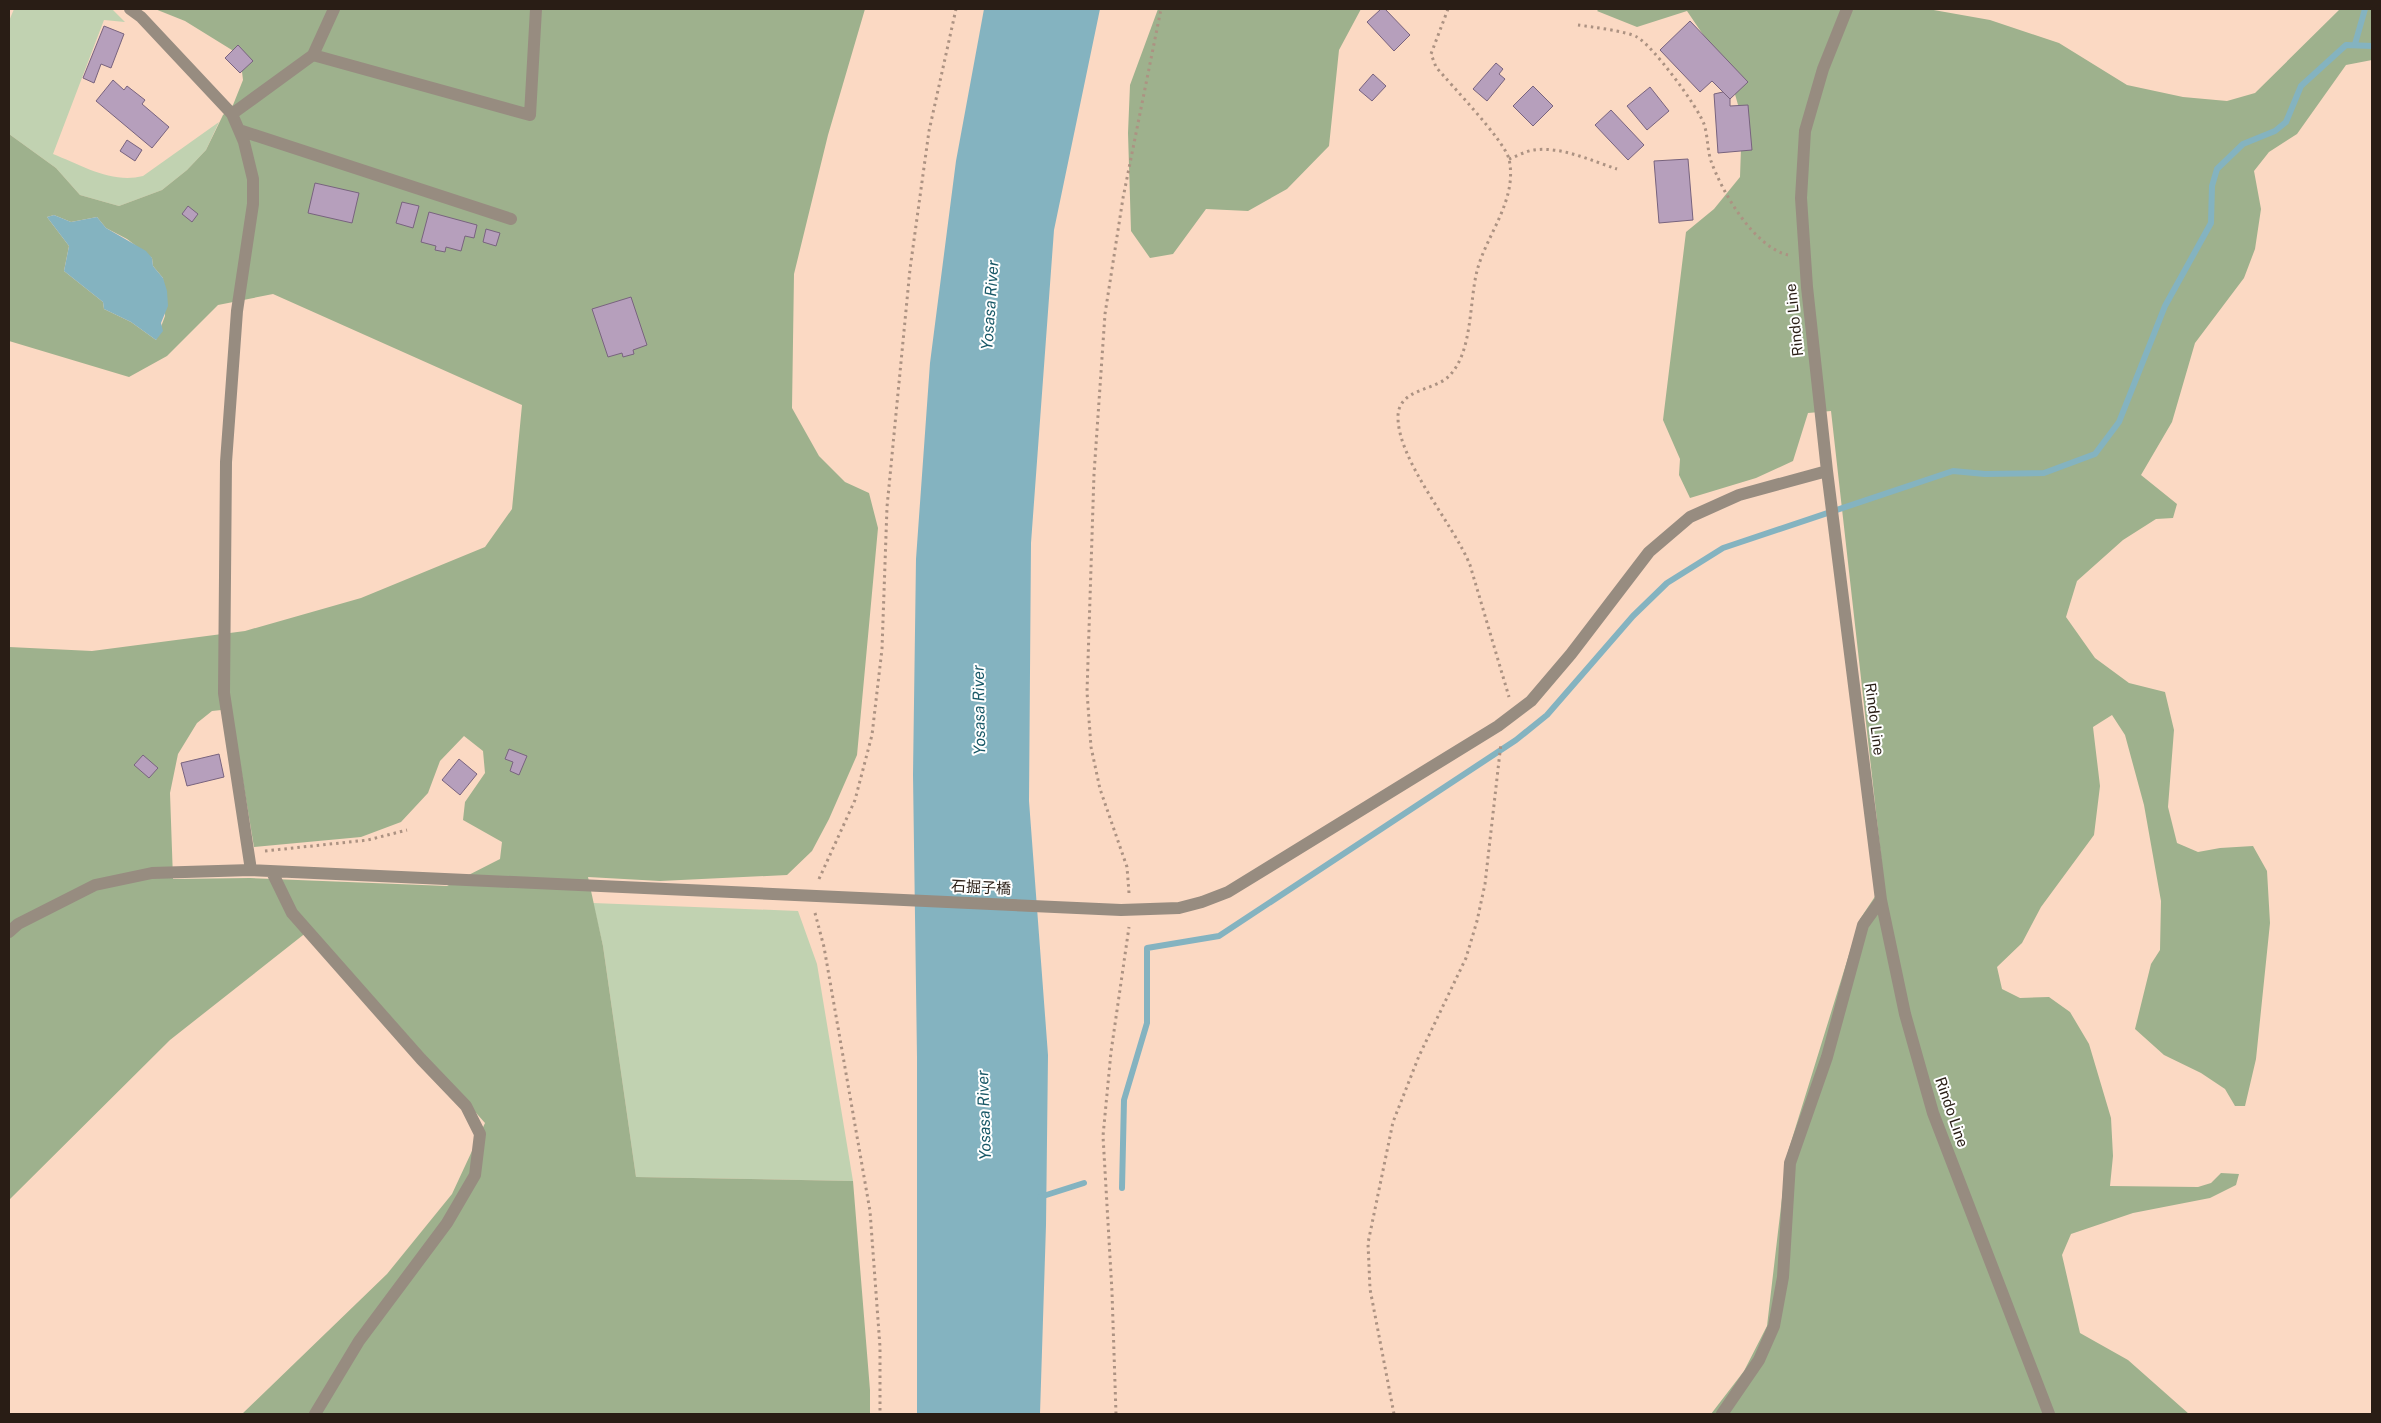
<svg xmlns="http://www.w3.org/2000/svg" width="2381" height="1423" font-family="'Public Sans','Noto Sans JP',sans-serif">
  <style>
    .green { fill: #c1d2b1 }
    .forest { fill: #9eb18d; fill-rule: evenodd }
    .water { fill: #84b3c0 }
    .lines { fill: none; stroke-linecap: round; stroke-linejoin: round }
    .stream { stroke: #84b3c0; stroke-width: 6 }
    .building { fill: #b69fbc; stroke: #78637e }
    .path { stroke: #ac9282; stroke-width: 3; stroke-dasharray: 2.5 4; stroke-linecap: butt }
    .minor { stroke: #978c80; stroke-width: 12 }
    .labels { text-anchor: middle; dominant-baseline: central; stroke-width: 4; stroke-linejoin: round; paint-order: stroke }
    .street-label { font-size: 15px; fill: #291d15; stroke: #fff }
    .water-label { font-size: 16px; font-style: italic; fill: #185867; stroke: #fff }
  </style>
  <rect width="100%" height="100%" fill="#fbd9c3"/>
  <!-- green -->
  <path class="green" d="M14,9H112L125,22L104,20L53,154C81,165 112,184 143,176L219,122L206,150L187,170L162,190L119,206L80,195L56,168L9,134V21Z
    M593,903L798,911L817,964L853,1181L636,1177L603,946Z"/>
  <!-- forest -->
  <path class="forest" d="M155,9H865L828,135L794,274L792,408L819,456L845,482L869,493L878,528L857,755L829,819L812,851L787,875L660,881L588,877L603,946L636,1177L853,1181L870,1390V1414H242L387,1274L452,1194L485,1123L312,928L170,1040L9,1200V647L92,651L245,631L361,598L485,547L512,509L522,405L273,294L218,305L167,356L129,377L9,341V134L56,168L80,195L119,206L162,190L187,170L206,150L223,115L233,105L243,80L240,55L185,21ZM54,215L71,222L97,217L106,228L127,239L152,258L153,266L163,278L165,316L156,340L131,322L104,309L103,302L64,271L69,246L47,217ZM231,709L254,847L361,837L401,822L428,793L440,761L464,736L483,751L485,773L465,802L463,820L502,842L500,859L447,886L250,878L173,879L170,793L178,754L197,723L212,711Z
    M1158,9H1361L1339,50L1329,146L1287,189L1248,211L1206,209L1173,254L1150,258L1131,231L1128,133L1130,85Z
    M1599,9H1928L1990,20L2059,43L2127,85L2183,97L2227,101L2255,93L2340,9H2372V60L2346,65L2297,134L2269,152L2254,171L2261,209L2255,249L2244,278L2195,343L2172,422L2141,475L2177,504L2173,518L2156,519L2123,540L2077,581L2066,617L2095,658L2129,683L2165,692L2174,730L2168,807L2177,843L2198,852L2220,848L2253,846L2267,871L2270,923L2256,1059L2245,1106H2235L2225,1089L2201,1073L2164,1055L2135,1029L2151,964L2160,950L2161,901L2144,805L2125,735L2112,715L2093,727L2100,786L2094,835L2041,907L2022,943L1997,967L2002,989L2020,998L2049,997L2070,1012L2089,1044L2111,1118L2113,1156L2110,1186L2198,1187L2211,1183L2221,1173L2239,1174L2236,1185L2210,1198L2133,1213L2071,1234L2062,1255L2080,1333L2128,1360L2189,1414H1711L1744,1371L1767,1326L1787,1155L1860,919L1884,883L1831,411L1808,413L1793,461L1756,478L1690,498L1679,475L1680,459L1663,420L1686,232L1714,209L1740,177L1742,119L1729,73L1687,11L1637,27L1597,11Z"/>
  <!-- water -->
  <path class="water" d="M984,9H1100L1054,230L1031,543L1029,801L1048,1055L1046,1225L1040,1414H917V1057L913,775L916,559L930,363L956,161Z
    M54,215L71,222L97,217L106,228L146,251L152,258L153,266L163,278L167,291L168,306L161,323L163,331L156,340L131,322L104,309L103,302L64,271L69,246L47,217Z"/>
  <g class="lines">
    <!-- stream -->
    <path class="stream" d="M2355,44L2365,9
      M1122,1188L1124,1100L1147,1023V948L1219,936L1516,740L1547,715L1633,616L1667,583L1723,548L1953,471L1985,474L2044,473L2095,454L2119,422L2165,306L2211,223L2212,186L2217,169L2243,144L2275,131L2286,122L2301,86L2346,45L2372,46
      M1040,1197L1084,1183"/>
  </g>
  <!-- building -->
  <path class="building" d="M1381,9H1385L1410,35L1394,51L1367,22Z
    M1690,21L1748,82L1730,99L1712,81L1700,92L1660,50Z
    M104,26L124,34L111,68L101,64L94,83L83,78Z
    M238,45L253,61L240,73L225,58Z
    M1496,63L1503,69L1499,74L1505,79L1487,101L1473,89Z
    M1373,74L1386,86L1372,101L1359,90Z
    M113,80L124,90L127,86L145,100L142,104L169,127L152,148L96,101Z
    M1533,86L1553,106L1533,126L1513,106Z
    M1650,87L1669,111L1647,130L1627,106Z
    M1723,92L1730,99V106L1748,105L1752,150L1718,153L1714,94Z
    M1611,110L1644,145L1628,160L1595,125Z
    M127,140L142,150L135,161L120,151Z
    M1688,159L1693,220L1659,223L1654,161Z
    M315,183L359,193L352,223L308,213Z
    M402,202L419,206L413,228L396,223Z
    M188,206L198,214L192,222L182,214Z
    M429,212L477,225L474,238L465,236L461,251L446,247L445,252L435,250L436,246L421,242Z
    M486,229L500,233L496,246L483,242Z
    M631,297L647,345L633,350L634,354L623,357L622,353L608,357L592,309Z
    M509,749L527,756L519,775L510,771L513,762L505,759Z
    M219,754L224,777L187,786L181,763Z
    M143,755L158,768L149,778L134,765Z
    M459,759L477,774L460,795L442,780Z"/>
  <g class="lines">
    <!-- path -->
    <path class="path" d="M1448,9L1431,54L1436,67C1451,85 1504,140 1509,159C1518,200 1486,235 1477,271C1469,302 1473,352 1449,376C1435,391 1399,388 1398,416C1397,460 1453,523 1470,565L1509,697
      M1578,25C1592,27 1626,31 1637,37C1653,46 1698,107 1704,124C1708,136 1707,149 1711,161C1722,192 1754,247 1788,255
      M1509,159C1517,156 1526,151 1534,150C1561,146 1592,161 1617,169
      M265,851L368,840L407,830
      M819,879L855,800L872,735L882,649L887,507L910,269L929,131L956,9
      M1129,893L1127,867L1100,789L1091,747L1087,692L1094,474L1105,314L1123,198L1161,9
      M815,913L824,947L870,1211L880,1347V1414
      M1116,1414L1112,1292L1103,1136L1111,1052L1129,927
      M1394,1414L1370,1289L1368,1243L1393,1122L1419,1056L1466,958L1477,921L1485,884L1501,743"/>
    <!-- minor -->
    <path class="minor" d="M130,9L141,17L232,114L244,142L253,179V204L237,311L226,462L224,693L251,870
      M1847,9L1823,69L1805,131L1801,198L1807,287L1827,471L1881,900L1905,1014L1933,1113L2049,1414
      M313,55L530,115L536,9
      M232,114L313,55L334,9
      M239,130L511,219
      M272,872L292,913L421,1059L466,1106L480,1134L475,1175L447,1223L359,1341L315,1414
      M9,932L18,924L95,885L152,873L251,870L1121,910L1179,908L1202,902L1228,892L1498,726L1531,701L1571,654L1649,552L1690,517L1739,495L1827,471
      M1722,1414L1759,1360L1774,1326L1783,1277L1790,1163L1827,1057L1863,925L1881,900"/>
  </g>
  <g class="labels">
    <!-- street labels -->
    <g class="street-label">
      <text transform="translate(1794 320) rotate(-96)">Rindo Line</text>
      <text transform="translate(1875 719) rotate(83)">Rindo Line</text>
      <text transform="translate(981 887) rotate(3)">石掘子橋</text>
      <text transform="translate(1952 1112) rotate(71)">Rindo Line</text>
    </g>
    <!-- water labels -->
    <g class="water-label">
      <text transform="translate(990 305) rotate(-86)">Yosasa River</text>
      <text transform="translate(979 710) rotate(-91)">Yosasa River</text>
      <text transform="translate(984 1115) rotate(-92)">Yosasa River</text>
    </g>
  </g>
  <!-- border -->
  <rect width="2381" height="1423" fill="none" stroke="#291d15" stroke-width="20"/>
</svg>
